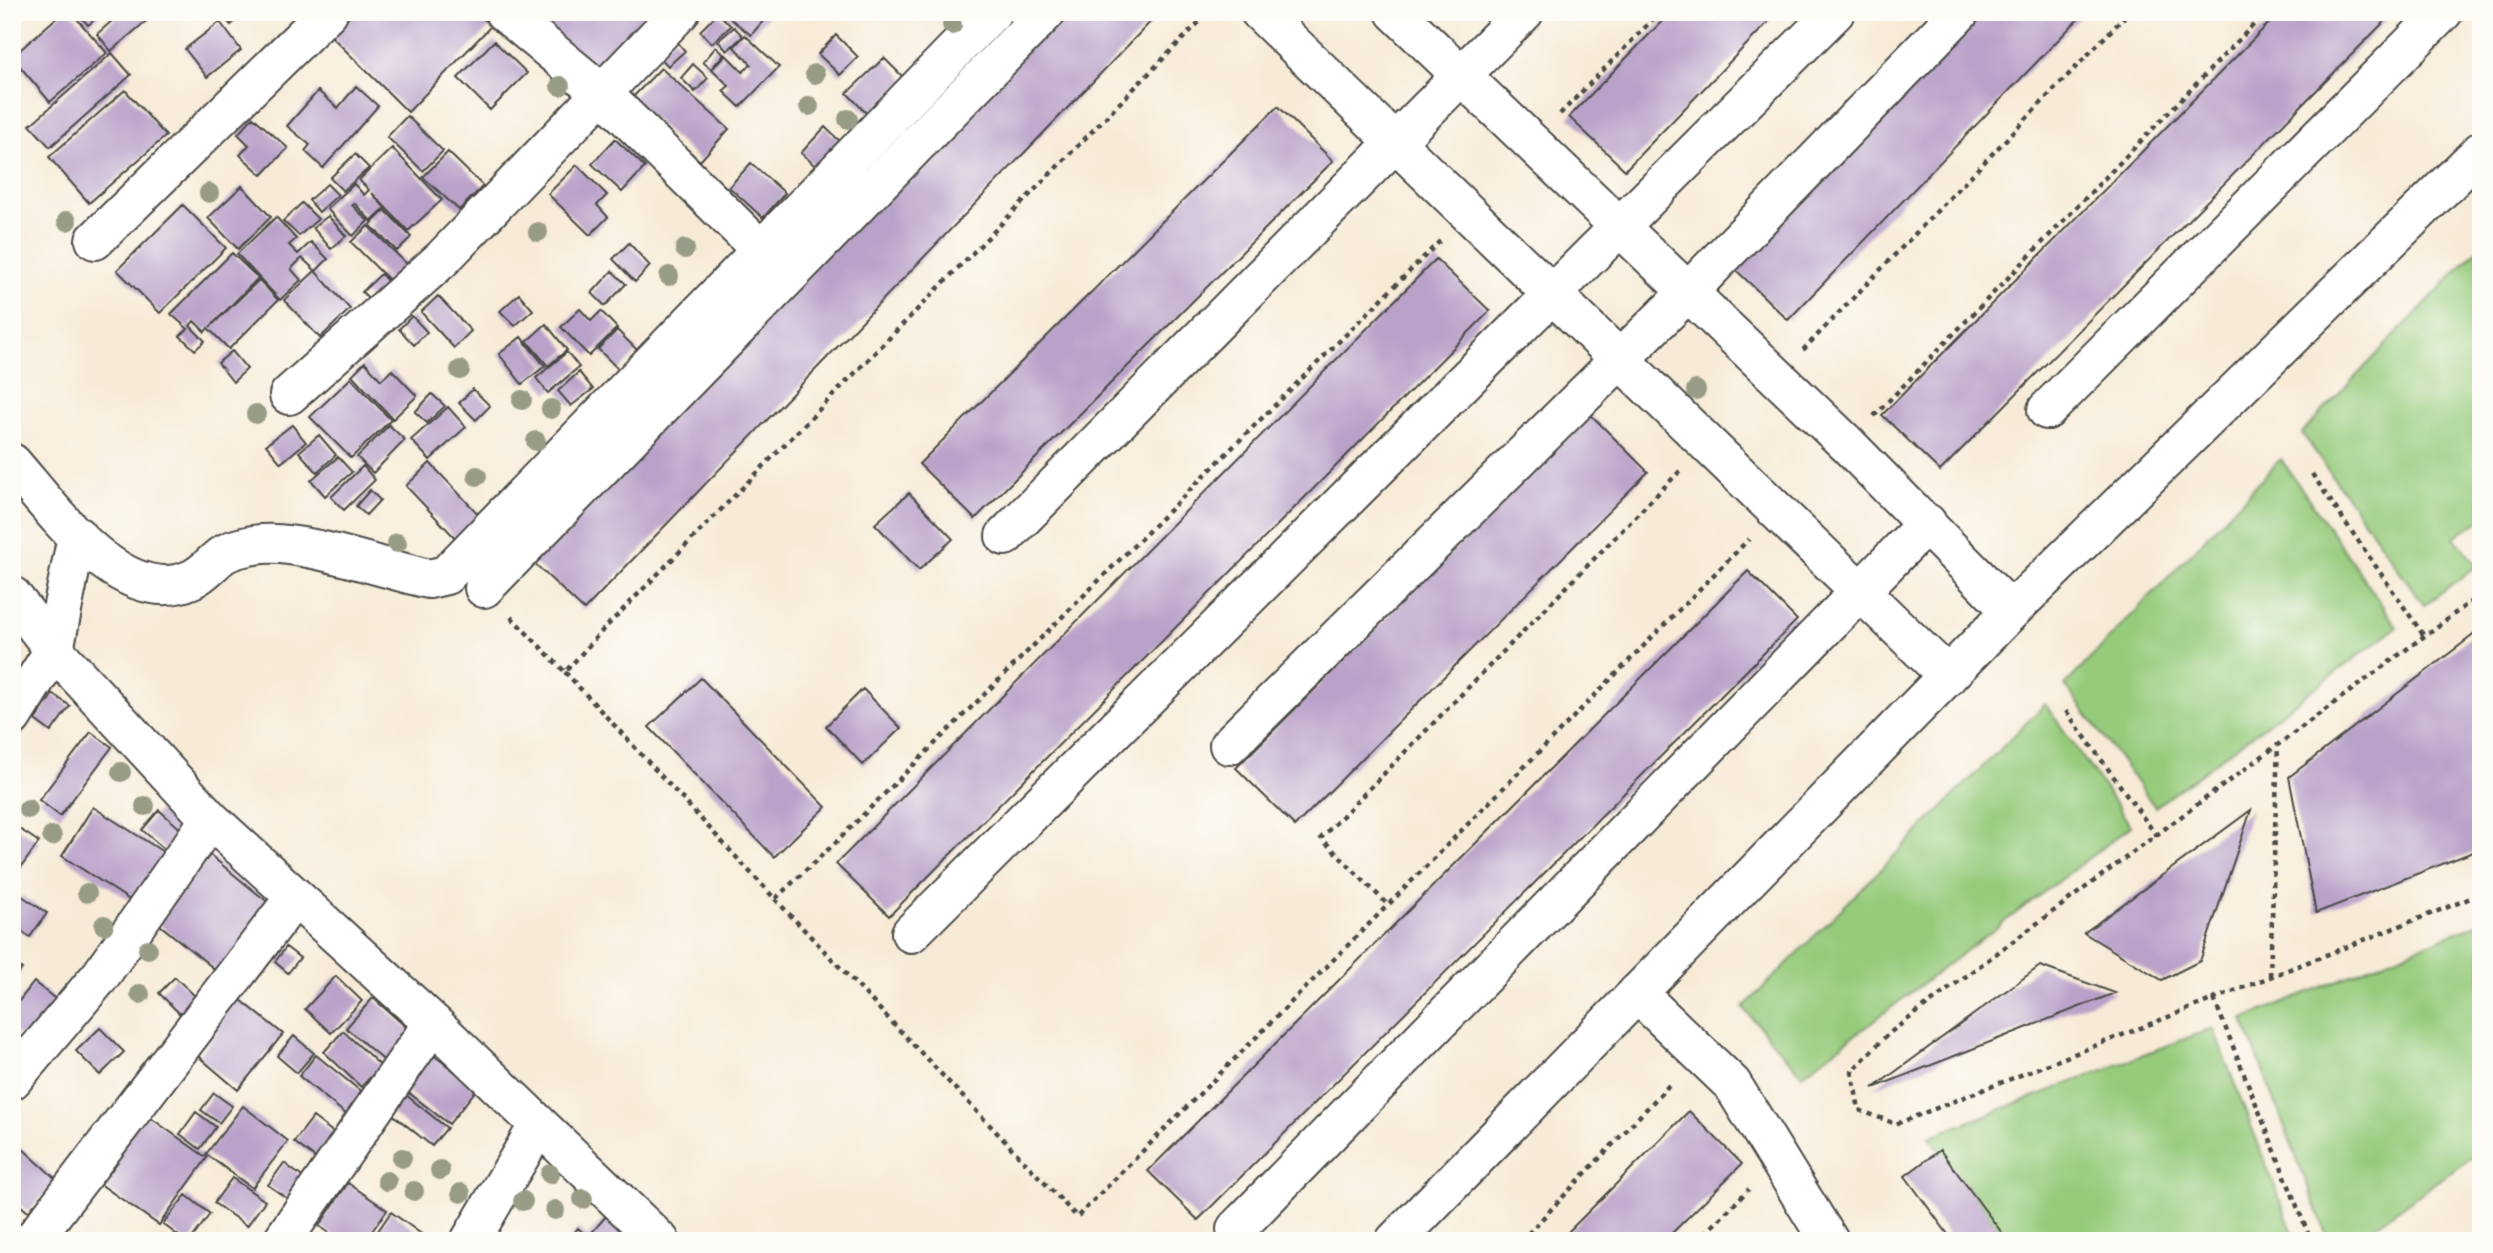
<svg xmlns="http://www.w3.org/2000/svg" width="2493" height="1253" font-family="Kalam,sans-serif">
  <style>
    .green { fill: #96cb7c; stroke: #607b54; stroke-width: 2 }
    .building { fill: #b9a2c9 }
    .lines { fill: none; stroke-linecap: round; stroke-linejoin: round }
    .street-casing { stroke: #4a4845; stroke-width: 42 }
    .path { stroke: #4a4845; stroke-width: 4.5; stroke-dasharray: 5 5; stroke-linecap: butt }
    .street { stroke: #fff; stroke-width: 38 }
    .tree { fill: #989c86 }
  </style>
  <rect width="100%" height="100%" fill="#fdfcf7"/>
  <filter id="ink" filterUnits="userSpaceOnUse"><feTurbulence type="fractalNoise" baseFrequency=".0143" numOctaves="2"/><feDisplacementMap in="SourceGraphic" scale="14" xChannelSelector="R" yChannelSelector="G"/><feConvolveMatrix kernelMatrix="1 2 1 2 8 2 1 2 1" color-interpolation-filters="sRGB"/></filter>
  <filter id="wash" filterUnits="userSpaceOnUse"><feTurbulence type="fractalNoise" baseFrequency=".00686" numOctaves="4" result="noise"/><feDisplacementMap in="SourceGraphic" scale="28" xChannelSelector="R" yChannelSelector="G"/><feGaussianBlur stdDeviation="1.57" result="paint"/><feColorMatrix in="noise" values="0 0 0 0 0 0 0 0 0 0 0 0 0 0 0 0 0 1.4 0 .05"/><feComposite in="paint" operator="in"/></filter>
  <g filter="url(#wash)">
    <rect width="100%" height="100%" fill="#f7ebd7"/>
    <!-- green -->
    <path class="green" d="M2481,245V520L2454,537L2477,566L2424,605L2302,433Z
      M2281,459L2397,627L2155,807L2065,685Z
      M2045,704L2131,826L1802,1075L1743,1008Z
      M2481,922V1151L2353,1241H2329L2243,1019Z
      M2213,1028L2296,1241H2049L2043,1234L2034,1241H2008L1929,1137Z"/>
    <g id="blocks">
      <!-- building -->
      <path class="building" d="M63,12H71L107,53L50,102L12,57Z
        M77,12H104L88,25Z
        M122,12H148L152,16L111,51L97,34Z
        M219,12H244L231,25Z
        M353,12H476L491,26L408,112L330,35Z
        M521,12H639L647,19L596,77Z
        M722,12H771L751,35Z
        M1059,12H1160L584,610L531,560Z
        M1671,12H1778L1625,170L1569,117Z
        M1984,12H2085L1788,320L1736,270Z
        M2280,12H2394L1940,471L1882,415Z
        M718,13L731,26L712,43L700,31Z
        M220,22L241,50L207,77L185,49Z
        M734,27L743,36L727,51L718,41Z
        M745,35L779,67L740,107L723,91L729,86L712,69L726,55L743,72L751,64L734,47Z
        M836,35L858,57L840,75L818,54Z
        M674,38L685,51L668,66L657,54Z
        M494,41L527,73L490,110L458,78Z
        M716,47L724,54L711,69L703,62Z
        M112,53L131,75L50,147L30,125Z
        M884,58L906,80L868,115L847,93Z
        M693,64L708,78L695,92L681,78Z
        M661,68L729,129L700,161L631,99Z
        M356,86L378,106L323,168L305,151L310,145L287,126L318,91L338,108Z
        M125,90L166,136L89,203L49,157Z
        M1278,106L1333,161L975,519L919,464Z
        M407,116L443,151L423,171L387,137Z
        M253,117L288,148L262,175L240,155L249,145L238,134Z
        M825,127L845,146L822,172L801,153Z
        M615,139L645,167L622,192L592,164Z
        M392,148L442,200L408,231L372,193L385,208L371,221L354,203L352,205L368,221L353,236L327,209L354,184L364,195L369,190L359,180Z
        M448,152L483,186L459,210L423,177Z
        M355,154L369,168L343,191L330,178Z
        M751,163L785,193L763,218L729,187Z
        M577,165L607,195L597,205L608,217L590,235L548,194Z
        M327,184L338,195L319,212L309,200Z
        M242,186L271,217L238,249L208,218Z
        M302,203L318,219L299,236L283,221Z
        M183,205L226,248L160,313L117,270Z
        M385,210L411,237L397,251L370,225Z
        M328,216L346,236L331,249L313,228Z
        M276,217L296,239L289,245L298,254L311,242L328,259L316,271L302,258L291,269L301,280L280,300L237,254Z
        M368,226L412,269L395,286L351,242Z
        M629,243L650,266L635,282L613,259Z
        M232,253L258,278L210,327L259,280L278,300L229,349L208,328L205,332L194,321L190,326L205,341L195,350L180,336L188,329L171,314Z
        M1436,259L1490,311L889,916L836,864Z
        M315,271L350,309L320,338L284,300Z
        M612,271L626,284L605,306L592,293Z
        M381,274L395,290L378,307L362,292Z
        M519,294L533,310L515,326L500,311Z
        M438,296L471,331L454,348L421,312Z
        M580,309L591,321L601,311L617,328L589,356L561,327Z
        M412,316L427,332L414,345L399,329Z
        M546,324L567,350L548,366L527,341Z
        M617,330L638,351L619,370L598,349Z
        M521,337L545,366L522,384L499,354Z
        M232,351L247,369L233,382L218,363Z
        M567,352L579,367L548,393L536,378Z
        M365,362L381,380L392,370L417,396L393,419L352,375Z
        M579,372L593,389L571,406L558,391Z
        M351,378L391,420L351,458L310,417Z
        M473,389L490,406L476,420L459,403Z
        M432,394L445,406L427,423L415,412Z
        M448,407L466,427L430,460L411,440Z
        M1590,414L1648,472L1295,826L1236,768Z
        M292,425L306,442L281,463L266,445Z
        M389,425L405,440L373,473L357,457Z
        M319,435L336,455L317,472L299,452Z
        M338,457L352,472L325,496L311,480Z
        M430,463L483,519L459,542L406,486Z
        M363,466L375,480L344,510L331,497Z
        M370,490L380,500L366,515L356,506Z
        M909,493L953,539L919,570L875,524Z
        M1748,571L1797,620L1198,1220L1148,1171Z
        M2481,629V849L2316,913L2289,777Z
        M701,678L826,807L774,857L649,727Z
        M863,689L901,728L863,765L826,726Z
        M53,694L70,706L51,732L35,720Z
        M91,732L112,747L60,816L39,800Z
        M93,807L168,855L136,904L62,856Z
        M159,810L184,832L167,851L142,830Z
        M2251,810L2200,961L2162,980L2084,933Z
        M12,824L39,842L12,880Z
        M210,855L276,909L222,975L155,921Z
        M22,896L47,913L30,937L12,925V909Z
        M286,947L300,958L288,973L275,962Z
        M12,961L22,969L12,981Z
        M2040,966L2115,993L1873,1088Z
        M336,976L362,1001L331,1033L305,1009Z
        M175,977L197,998L180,1014L159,993Z
        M34,982L59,1002L28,1042L12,1030V1010Z
        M231,992L283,1034L238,1090L198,1056L217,1032L205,1022Z
        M373,998L413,1033L387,1063L346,1028Z
        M100,1028L124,1052L100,1075L76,1051Z
        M343,1031L381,1066L361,1087L324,1052Z
        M294,1036L314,1053L297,1073L277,1056Z
        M427,1050L477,1089L449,1124L399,1085Z
        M316,1055L364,1094L347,1115L299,1076Z
        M396,1087L447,1128L432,1146L381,1105Z
        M214,1093L232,1106L219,1123L201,1110Z
        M243,1106L288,1141L252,1188L206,1154Z
        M138,1109L207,1158L159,1225L90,1177Z
        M1689,1111L1742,1164L1664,1241H1559Z
        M196,1112L216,1127L200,1149L180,1134Z
        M313,1117L338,1136L319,1161L294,1142Z
        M22,1148L57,1180L28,1212L12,1198V1159Z
        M1940,1150L2008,1241H1953L1905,1176Z
        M284,1163L310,1183L295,1204L268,1185Z
        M232,1178L265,1201L247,1226L214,1203Z
        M348,1183L387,1210L365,1241H341L319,1226Z
        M186,1195L210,1214L190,1241H185L163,1224Z
        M391,1212L431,1241H371Z
        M607,1215L637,1241H568L578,1228L588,1237Z"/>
    </g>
  </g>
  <g filter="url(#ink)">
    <use href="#blocks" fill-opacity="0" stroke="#4a4845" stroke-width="2"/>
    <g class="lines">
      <!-- street casing -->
      <g class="street-casing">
        <path id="street" d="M504,12L603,94L761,250
          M1260,12L1948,676
          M1395,12L1847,444L2011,611
          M95,240L328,12
          M289,395L442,259L680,12
          M2047,410L2443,12
          M12,463C52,508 122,611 192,579C203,574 212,563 221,556C230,549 250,545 262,544C304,540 384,569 429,579L446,575L992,12
          M1005,536L1524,12
          M484,588L1046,12
          M12,596L54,650L210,819L433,1023L660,1241
          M12,717L54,650L77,536
          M1229,745L1687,293L1960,12
          M911,933L1835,12
          M1637,993L1732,1084L1829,1241
          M12,1080L101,975L210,819
          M1236,1229L1927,523
          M32,1241L295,897
          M282,1241L433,1023
          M470,1241L538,1126
          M1395,1241L2011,611L2481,151"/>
      </g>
      <!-- path -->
      <path class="path" d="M1560,114L1660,12
        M1803,350L2129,12
        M1874,416L2266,12
        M1680,471L1321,838L1388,905L1749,539
        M2312,474L2424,636
        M2481,594L1888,1034L1852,1071L1859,1110L1896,1124L2481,894
        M511,617L565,672L600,633L1209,12
        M565,672L775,899L834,844L1440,241
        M2066,711L2156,835
        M775,899L1077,1217L1388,905
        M2270,976L2278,744
        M2214,999L2311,1241
        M1521,1241L1672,1082
        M1698,1241L1749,1189"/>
      <!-- street -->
      <use href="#street" class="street"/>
    </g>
    <!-- trees -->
    <g class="tree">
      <circle cx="952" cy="25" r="10"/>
      <circle cx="815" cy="74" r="10"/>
      <circle cx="560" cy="86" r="10"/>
      <circle cx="809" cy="106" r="10"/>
      <circle cx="848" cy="119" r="10"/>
      <circle cx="209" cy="193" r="10"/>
      <circle cx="67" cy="221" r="10"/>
      <circle cx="538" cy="232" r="10"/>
      <circle cx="685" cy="249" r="10"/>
      <circle cx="669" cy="276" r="10"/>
      <circle cx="460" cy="370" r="10"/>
      <circle cx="1696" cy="390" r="10"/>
      <circle cx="522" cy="400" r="10"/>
      <circle cx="551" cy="409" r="10"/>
      <circle cx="256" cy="414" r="10"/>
      <circle cx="536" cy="441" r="10"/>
      <circle cx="477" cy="476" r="10"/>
      <circle cx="397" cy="543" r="10"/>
      <circle cx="121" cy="772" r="10"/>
      <circle cx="145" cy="806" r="10"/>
      <circle cx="28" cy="809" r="10"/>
      <circle cx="52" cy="836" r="10"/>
      <circle cx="87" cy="893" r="10"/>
      <circle cx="104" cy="925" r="10"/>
      <circle cx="148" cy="949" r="10"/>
      <circle cx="140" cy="994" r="10"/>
      <circle cx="402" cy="1158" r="10"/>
      <circle cx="440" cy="1170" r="10"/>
      <circle cx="550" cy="1174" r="10"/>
      <circle cx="387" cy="1181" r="10"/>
      <circle cx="414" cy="1191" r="10"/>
      <circle cx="461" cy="1193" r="10"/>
      <circle cx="583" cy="1199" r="10"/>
      <circle cx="523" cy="1201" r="10"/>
      <circle cx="555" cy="1210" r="10"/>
    </g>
  </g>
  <!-- margin -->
  <rect width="2493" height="1253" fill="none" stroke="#fdfcf7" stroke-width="42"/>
</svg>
